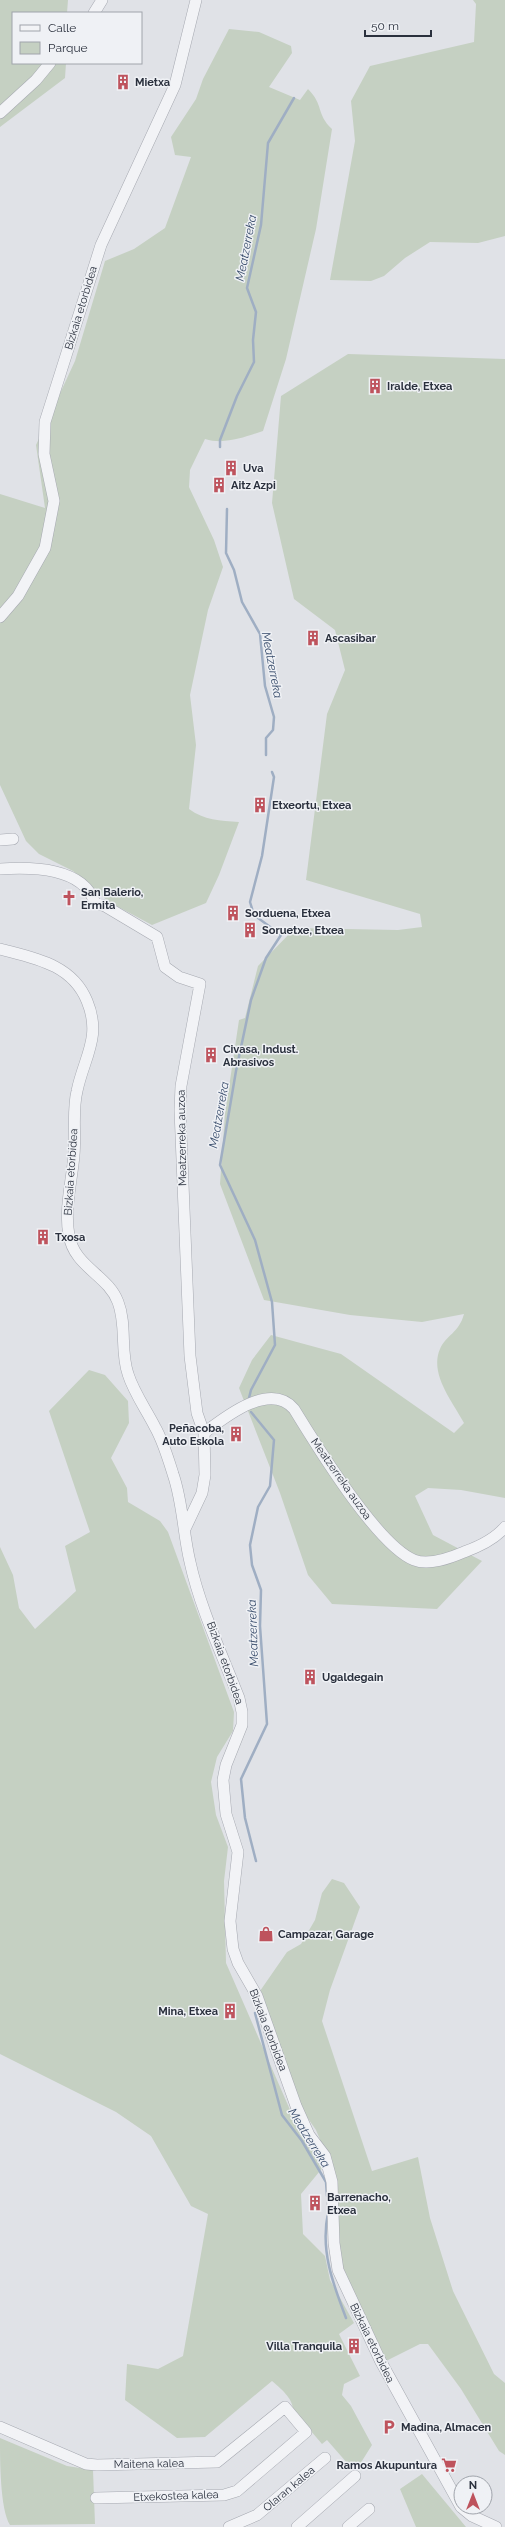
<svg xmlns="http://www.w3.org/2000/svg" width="505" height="2527" font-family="Raleway,sans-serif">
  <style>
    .green { fill: #c5d0c2 }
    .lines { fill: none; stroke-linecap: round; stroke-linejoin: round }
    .stream { stroke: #9faec3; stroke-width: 2.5 }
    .minor-casing { stroke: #a6a9b1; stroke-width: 12 }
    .minor { stroke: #f2f3f6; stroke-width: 11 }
    .labels { text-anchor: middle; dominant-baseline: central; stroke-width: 3; stroke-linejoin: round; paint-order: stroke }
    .poi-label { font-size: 11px; font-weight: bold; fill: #2a303d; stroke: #eff1f5; text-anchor: start }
    .street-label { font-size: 11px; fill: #2a303d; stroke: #eff1f5 }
    .water-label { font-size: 12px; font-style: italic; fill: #394d6c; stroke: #eff1f5 }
  </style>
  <rect width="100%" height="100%" fill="#e0e2e7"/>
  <!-- green -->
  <path class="green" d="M0,0H68L67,13H13V63H66L65,78L0,127Z
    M473,0H505V236L478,243L430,242L405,258L384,276L371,281L330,280L355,141L351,101L370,66L474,42L476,4Z
    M229,29L259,32L291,46L292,53L269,87L300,100L308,89C324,105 316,114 332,129L316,229L286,359L263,431C245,437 225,445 205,439L190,470L189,487L214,540L223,567L208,610L190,695L196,745L189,809C204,820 220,821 239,822L219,875L206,903L152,925L109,902L73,871L39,854L26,841L0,785V494L45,508L36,445L75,361L105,261L134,249L165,228L191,157L175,155L171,137L196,99L203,79Z
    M348,354L505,359V1498L461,1490L428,1488L415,1496L433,1535L482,1561L437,1609L332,1604L308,1575L280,1493L239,1388L252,1360L271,1335L341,1354L454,1433L464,1423C453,1402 429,1374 440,1349C446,1335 459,1333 464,1314L422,1322L350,1315L264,1300L220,1184L225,1114L239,1020L245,1018L258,966L295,928L398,930L422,927L420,914L306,880L327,714L345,670L335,630L294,599L272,503L281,396Z
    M89,1370L105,1375L128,1401L129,1423L111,1458L127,1488L128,1502L160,1521L168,1532L234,1712L233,1731L217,1757L211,1782L216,1815L228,1847L224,1881L226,1963L294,2119L324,2166L301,2194L303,2234L325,2256L330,2280L354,2323L339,2334L360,2376L344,2384L342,2395L351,2406L372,2445L355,2472L327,2440L322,2444L293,2410C293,2398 280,2388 272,2381L205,2437L177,2438L125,2400L127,2364L158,2369L183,2356L208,2214L191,2206L151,2136L116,2112L0,2054V1547L13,1575L19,1608L35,1629L76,1591L65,1546L90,1532L49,1411Z
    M332,1879L344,1883L360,1907L330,1990L322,2021L372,2171L418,2157L430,2218L453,2291L494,2374L505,2383V2455L499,2451L461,2389L428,2344H420L386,2361L349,2286L339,2256L333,2171L316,2130L300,2107L286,2061L260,1991L287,1952L301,1944L315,1920L322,1893Z
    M0,2438L67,2466L93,2470L95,2524L10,2525C0,2509 0,2460 0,2438Z
    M422,2474L466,2527H416L400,2489Z"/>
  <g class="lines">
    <!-- stream -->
    <path class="stream" d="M220,447V440L237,396L254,362L253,340L256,312L247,288L261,225L268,143L294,98
      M227,509L226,553L234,570L242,602L260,634L265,686L274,717L273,730L266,738V755
      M249,1398L251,1390L275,1345L272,1302L255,1240L220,1165L236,1071L251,1000L266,958L281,935L254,915L250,902L262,856L274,777L272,772
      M251,1412L274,1440L270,1486L258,1507L250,1545L252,1565L261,1590L260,1626L267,1724L241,1779L245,1818L256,1861
      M255,2013L282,2115L302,2141L326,2182L327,2196
      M328,2213C320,2250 333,2284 346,2318"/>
    <!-- minor casing -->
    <g class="minor-casing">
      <path id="minor" d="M94,13L102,0
        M0,113L36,80L50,63
        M0,617L18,596L45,548L54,501L44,454L45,422L101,245L175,85L196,0
        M0,840L13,839
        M0,869C32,867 83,867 95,903L105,906L157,937L165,967L179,977L200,984L181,1086L180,1110L190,1356L197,1413L204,1433L205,1475L202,1493L185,1529
        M0,949C34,958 72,964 87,1001C102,1037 84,1057 77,1091C72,1111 76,1134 74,1155C72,1180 64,1210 69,1235C74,1267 108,1275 118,1302C127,1325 120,1351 128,1374C134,1393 146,1409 155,1427C163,1441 168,1458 173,1474C183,1503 183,1533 190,1562C200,1608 222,1654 239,1698L242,1712V1725L226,1765L223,1780L226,1814L238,1852L230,1921L233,1949L238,1963L257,1996L296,2106L309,2135L325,2156L332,2182L334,2243L338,2270L380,2360L461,2507
        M204,1433C225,1417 270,1381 294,1409C316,1445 377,1545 414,1560C429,1566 450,1558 464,1552C478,1547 495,1539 505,1527
        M0,2427L86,2464L97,2465L217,2462L285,2407L306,2432L237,2491L224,2495L96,2498
        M461,2507L472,2516L496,2527
        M229,2527L257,2515L325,2458
        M297,2527L355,2476
        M348,2527L369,2509"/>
    </g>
    <!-- minor -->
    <use href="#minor" class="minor"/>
  </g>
  <!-- icons -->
  <defs>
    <g id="building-bare" transform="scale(1.2)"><path d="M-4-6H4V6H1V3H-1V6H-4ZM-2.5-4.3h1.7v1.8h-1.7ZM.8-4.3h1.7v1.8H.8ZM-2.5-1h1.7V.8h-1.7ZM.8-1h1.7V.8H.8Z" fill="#be535d" stroke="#eff1f5" stroke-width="2.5" paint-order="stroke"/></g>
    <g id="church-bare" transform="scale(1.2)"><path d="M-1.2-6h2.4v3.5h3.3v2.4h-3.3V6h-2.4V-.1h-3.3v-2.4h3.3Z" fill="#be535d" stroke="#eff1f5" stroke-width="2.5" paint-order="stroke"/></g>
    <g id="shop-bare" transform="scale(1.2)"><path d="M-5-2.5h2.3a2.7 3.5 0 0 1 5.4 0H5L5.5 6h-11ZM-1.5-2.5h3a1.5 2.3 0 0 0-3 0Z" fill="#be535d" stroke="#eff1f5" stroke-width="2.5" paint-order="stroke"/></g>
    <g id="parking-bare" transform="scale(1.2)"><path d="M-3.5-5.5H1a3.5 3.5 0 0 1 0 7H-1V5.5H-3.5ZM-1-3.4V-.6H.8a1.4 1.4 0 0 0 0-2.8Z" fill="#be535d" stroke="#eff1f5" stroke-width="2.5" paint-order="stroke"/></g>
    <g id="supermarket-bare" transform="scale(1.2)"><path d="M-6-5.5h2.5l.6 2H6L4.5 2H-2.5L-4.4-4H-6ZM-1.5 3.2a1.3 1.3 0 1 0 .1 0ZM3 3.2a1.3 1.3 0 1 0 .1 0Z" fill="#be535d" stroke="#eff1f5" stroke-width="2.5" paint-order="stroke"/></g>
  </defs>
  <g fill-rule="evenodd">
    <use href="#building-bare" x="123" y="82"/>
    <use href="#building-bare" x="375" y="386"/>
    <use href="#building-bare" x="231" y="468"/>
    <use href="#building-bare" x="219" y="485"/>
    <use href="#building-bare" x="313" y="638"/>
    <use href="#building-bare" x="260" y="805"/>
    <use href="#church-bare" x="69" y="898"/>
    <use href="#building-bare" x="233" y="913"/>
    <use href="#building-bare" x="250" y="930"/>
    <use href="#building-bare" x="211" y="1055"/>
    <use href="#building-bare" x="43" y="1237"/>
    <use href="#building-bare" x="236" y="1434"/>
    <use href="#building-bare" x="310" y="1677"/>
    <use href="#shop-bare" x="266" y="1934"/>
    <use href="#building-bare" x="230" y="2011"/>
    <use href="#building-bare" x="315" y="2203"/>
    <use href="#building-bare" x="354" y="2346"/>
    <use href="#parking-bare" x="389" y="2427"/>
    <use href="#supermarket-bare" x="449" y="2465"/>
  </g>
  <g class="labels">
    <!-- poi labels -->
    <g class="poi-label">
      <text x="135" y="82">Mietxa</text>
      <text x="387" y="386">Iralde, Etxea</text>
      <text x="243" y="468">Uva</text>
      <text x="231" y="485">Aitz Azpi</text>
      <text x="325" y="638">Ascasibar</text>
      <text x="272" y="805">Etxeortu, Etxea</text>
      <text x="81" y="892">San Balerio,<tspan x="81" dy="13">Ermita</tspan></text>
      <text x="245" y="913">Sorduena, Etxea</text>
      <text x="262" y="930">Soruetxe, Etxea</text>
      <text x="223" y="1049">Civasa, Indust.<tspan x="223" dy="13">Abrasivos</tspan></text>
      <text x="55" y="1237">Txosa</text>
      <text x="224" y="1428" text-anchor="end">Peñacoba,<tspan x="224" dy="13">Auto Eskola</tspan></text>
      <text x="322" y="1677">Ugaldegain</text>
      <text x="278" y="1934">Campazar, Garage</text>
      <text x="218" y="2011" text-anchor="end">Mina, Etxea</text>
      <text x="327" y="2197">Barrenacho,<tspan x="327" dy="13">Etxea</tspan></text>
      <text x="342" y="2346" text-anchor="end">Villa Tranquila</text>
      <text x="401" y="2427">Madina, Almacen</text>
      <text x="437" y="2465" text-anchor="end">Ramos Akupuntura</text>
    </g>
    <!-- street labels -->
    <g class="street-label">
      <text transform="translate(81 308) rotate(-73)">Bizkaia etorbidea</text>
      <text transform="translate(182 1138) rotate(-91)">Meatzerreka auzoa</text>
      <text transform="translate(71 1172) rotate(-86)">Bizkaia etorbidea</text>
      <text transform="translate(341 1479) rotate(55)">Meatzerreka auzoa</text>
      <text transform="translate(225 1663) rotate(70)">Bizkaia etorbidea</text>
      <text transform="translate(268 2030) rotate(69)">Bizkaia etorbidea</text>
      <text transform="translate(372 2343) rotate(64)">Bizkaia etorbidea</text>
      <text transform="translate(149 2464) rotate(-1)">Maitena kalea</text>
      <text transform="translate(289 2489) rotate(-40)">Olaran kalea</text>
      <text transform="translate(176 2496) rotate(-2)">Etxekostea kalea</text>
    </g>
    <!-- water labels -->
    <g class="water-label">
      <text transform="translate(246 248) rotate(-79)">Meatzerreka</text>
      <text transform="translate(272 665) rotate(79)">Meatzerreka</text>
      <text transform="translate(219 1115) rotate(-80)">Meatzerreka</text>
      <text transform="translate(253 1633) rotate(-92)">Meatzerreka</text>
      <text transform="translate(309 2138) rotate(58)">Meatzerreka</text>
    </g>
  </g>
  <!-- legend -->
  <rect x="12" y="12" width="130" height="52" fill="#eff1f5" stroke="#a0a4ab"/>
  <rect x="20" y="25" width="20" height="6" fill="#f2f3f6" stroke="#a0a4ab"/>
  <text x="48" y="32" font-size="12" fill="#2a303d">Calle</text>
  <rect x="20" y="42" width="20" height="12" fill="#c5d0c2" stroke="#a0a4ab"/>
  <text x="48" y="52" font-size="12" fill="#2a303d">Parque</text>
  <!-- north arrow -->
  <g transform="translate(473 2495)"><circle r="19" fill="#eff1f5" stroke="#a0a4ab"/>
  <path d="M0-3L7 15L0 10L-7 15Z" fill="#be535d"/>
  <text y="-6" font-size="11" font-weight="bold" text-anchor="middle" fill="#2a303d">N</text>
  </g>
  <!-- scale -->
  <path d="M365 30v6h66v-6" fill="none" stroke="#2a303d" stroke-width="2"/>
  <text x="371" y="30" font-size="12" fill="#2a303d" stroke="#eff1f5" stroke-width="3" paint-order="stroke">50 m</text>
</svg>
